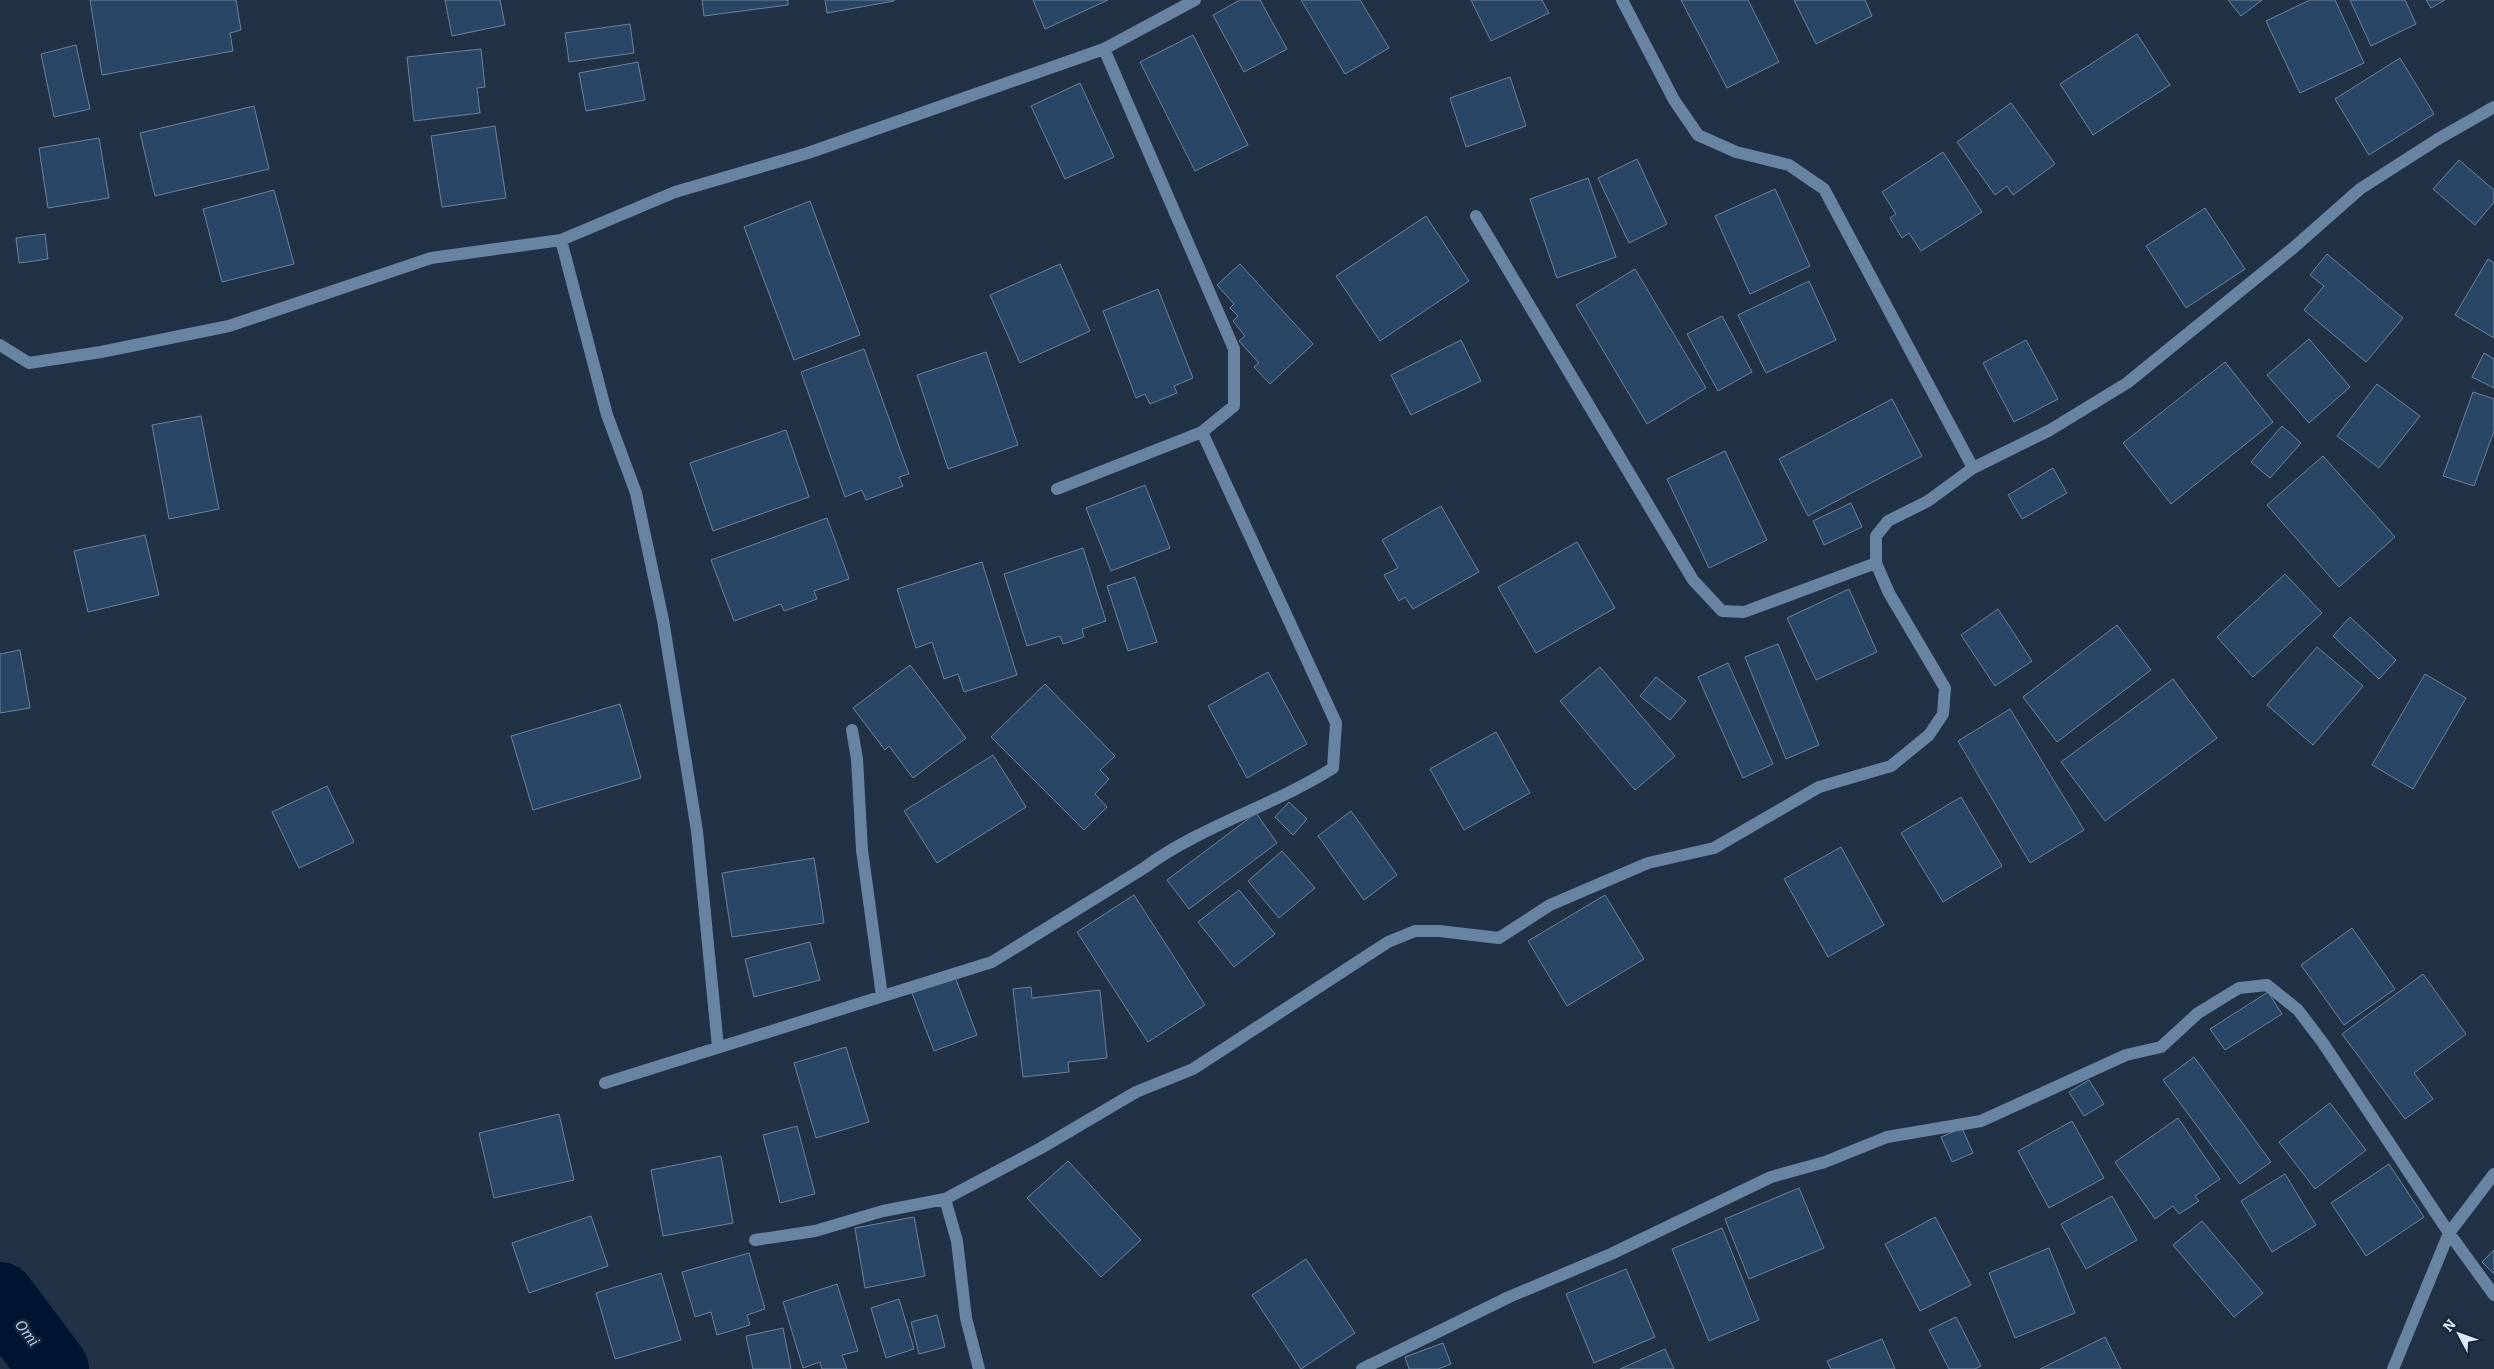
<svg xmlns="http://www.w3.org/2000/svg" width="2494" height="1369" font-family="Bitter,serif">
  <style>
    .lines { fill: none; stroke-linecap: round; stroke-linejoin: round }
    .river { stroke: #001532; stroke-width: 70 }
    .building { fill: #294666; stroke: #6e8299 }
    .minor { stroke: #6983a2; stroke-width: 12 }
    .labels { text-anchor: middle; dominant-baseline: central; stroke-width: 5; stroke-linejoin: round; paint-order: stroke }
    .water-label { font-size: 15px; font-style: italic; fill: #bbd8fb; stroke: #17283b }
  </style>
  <rect width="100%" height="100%" fill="#213246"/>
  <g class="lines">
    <!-- river -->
    <path class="river" d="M0,1297L54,1369"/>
  </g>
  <!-- building -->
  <path class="building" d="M90,0H236L241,30L230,33L233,51L102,75Z
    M445,0H500L505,25L452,36Z
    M702,0H788V5L704,16Z
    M825,0H894V1L827,13Z
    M1033,0H1108L1045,29Z
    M1240,0H1260L1287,49L1244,72L1213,15Z
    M1301,0H1360L1389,48L1345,74Z
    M1471,0H1542L1549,13L1491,41Z
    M1681,0H1748L1779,62L1727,88Z
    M1794,0H1865L1872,16L1816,44Z
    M2228,0H2262L2241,16Z
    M2310,0H2335L2364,63L2300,93L2266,21Z
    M2350,0H2405L2416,24L2371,46Z
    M2426,0H2445L2431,8Z
    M630,24L634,53L569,62L565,33Z
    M2137,34L2170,85L2093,135L2060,84Z
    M1193,35L1248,145L1195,171L1140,62Z
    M76,45L90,109L54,117L41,54Z
    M481,49L485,87L477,88L480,113L414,121L407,57Z
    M2400,58L2434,114L2369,155L2335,99Z
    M638,62L645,100L586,111L579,73Z
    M1510,77L1526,126L1466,147L1450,98Z
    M1080,83L1114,157L1065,179L1031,106Z
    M2011,103L2055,164L2013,195L2007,186L1995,195L1957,142Z
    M254,106L269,169L155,196L140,133Z
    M495,126L506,198L442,207L431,136Z
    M99,138L109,198L48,208L39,148Z
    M1943,152L1982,212L1921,251L1909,233L1902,238L1890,218L1896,214L1882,192Z
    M1637,159L1667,224L1629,243L1598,178Z
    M2459,160L2494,190V202L2475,225L2433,189Z
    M1588,178L1616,257L1557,278L1530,199Z
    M1775,189L1810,266L1750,294L1715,216Z
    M274,190L294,264L222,282L203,209Z
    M810,201L860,335L794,360L744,227Z
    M2205,208L2245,269L2186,308L2146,246Z
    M1426,216L1469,281L1380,341L1336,276Z
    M45,234L48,259L19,263L16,238Z
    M2327,254L2403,318L2366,362L2304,310L2324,286L2310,275Z
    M2488,259L2494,263V338L2455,315Z
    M1060,264L1090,331L1020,363L990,295Z
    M1240,264L1313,344L1270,384L1254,367L1259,363L1239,341L1245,336L1233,321L1238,316L1230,308L1234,304L1217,285Z
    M1635,269L1706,388L1647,424L1576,305Z
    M1809,281L1836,340L1766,373L1738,315Z
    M1158,289L1193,378L1174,386L1177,393L1150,404L1145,394L1136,398L1103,311Z
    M1722,316L1752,372L1718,391L1687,334Z
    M2309,339L2350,387L2309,423L2267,375Z
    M1461,340L1481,381L1411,415L1391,375Z
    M2026,340L2058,399L2014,422L1983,363Z
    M864,349L909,474L899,477L903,486L866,500L862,490L845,497L801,372Z
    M986,352L1018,445L948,469L917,375Z
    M2484,353L2494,359V388L2472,377Z
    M2225,362L2273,422L2171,504L2123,443Z
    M2377,384L2420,416L2379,468L2337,436Z
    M2473,392L2494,399V431L2474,486L2443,476Z
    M1892,399L1922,456L1808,516L1779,459Z
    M201,416L219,509L169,519L152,425Z
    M2282,426L2301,443L2270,478L2251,462Z
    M786,430L809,497L713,531L690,463Z
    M1725,451L1767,540L1709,568L1667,479Z
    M2323,456L2395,537L2339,587L2267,505Z
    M2053,468L2067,493L2022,519L2008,495Z
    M1145,485L1170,548L1111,571L1086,508Z
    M1851,503L1862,527L1824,545L1813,521Z
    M1441,506L1479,572L1413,609L1405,597L1399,601L1384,575L1398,568L1382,540Z
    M827,518L849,579L814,591L817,599L784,611L781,604L734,621L711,560Z
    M145,535L159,595L88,612L74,551Z
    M1577,542L1615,608L1536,653L1498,587Z
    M1083,548L1106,621L1082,629L1084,637L1063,644L1060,636L1027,646L1004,574Z
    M982,562L1017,675L964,692L958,674L944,679L932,642L916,648L897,589Z
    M2285,574L2322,613L2253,677L2217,637Z
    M1135,577L1157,642L1128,651L1107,586Z
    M1849,589L1877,652L1816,680L1787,618Z
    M1998,609L2032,661L1995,686L1961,635Z
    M2350,617L2396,660L2379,679L2333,636Z
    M2117,625L2151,670L2057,742L2023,697Z
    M1778,644L1819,745L1786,759L1745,657Z
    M2317,647L2363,686L2313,745L2267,705Z
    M20,650L30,708L0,713V654Z
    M1728,663L1773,764L1743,778L1698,677Z
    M910,665L966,738L913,778L889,746L885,750L853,708Z
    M1600,667L1675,756L1635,790L1560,701Z
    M1268,672L1307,744L1247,778L1208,706Z
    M2425,674L2466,698L2413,789L2372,765Z
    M1656,677L1686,701L1670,720L1640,696Z
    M2173,679L2217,738L2105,821L2061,762Z
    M1045,684L1115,756L1100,770L1109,779L1095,794L1107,807L1084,830L991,737Z
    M620,704L641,778L533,810L511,736Z
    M2010,709L2084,830L2030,863L1958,741Z
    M1496,732L1530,793L1464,830L1430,769Z
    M993,755L1026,807L937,863L904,811Z
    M327,786L354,842L299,868L272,812Z
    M1961,797L2002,866L1943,902L1901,833Z
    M1289,802L1307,819L1293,835L1275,817Z
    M1351,811L1397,875L1364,900L1318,836Z
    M1256,813L1277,843L1189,909L1167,880Z
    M1841,847L1884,925L1828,957L1784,879Z
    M1282,851L1315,888L1279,918L1248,881Z
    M814,858L824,923L732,937L722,873Z
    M1239,890L1275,934L1234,967L1198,922Z
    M1134,895L1205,1005L1148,1042L1077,932Z
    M1605,895L1644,959L1567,1006L1528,941Z
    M2352,928L2395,989L2344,1025L2301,965Z
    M810,942L820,980L754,997L745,959Z
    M2423,974L2466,1034L2414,1073L2433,1099L2405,1119L2342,1034Z
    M955,977L977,1035L934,1051L912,993Z
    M1031,987L1032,998L1100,990L1107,1058L1068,1062L1069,1072L1023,1077L1013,989Z
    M2268,992L2282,1014L2225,1050L2210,1029Z
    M846,1047L869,1122L816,1138L794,1063Z
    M2194,1057L2271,1162L2240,1184L2163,1080Z
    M2089,1080L2104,1104L2084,1116L2069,1092Z
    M2330,1103L2366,1150L2315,1189L2279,1142Z
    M559,1114L574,1180L494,1198L479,1133Z
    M2178,1118L2220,1179L2195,1196L2199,1201L2179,1214L2173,1206L2155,1219L2115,1162Z
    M2072,1121L2104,1178L2049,1208L2018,1151Z
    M797,1126L815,1194L780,1203L763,1135Z
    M1962,1128L1973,1153L1952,1162L1941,1137Z
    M721,1156L733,1223L663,1236L651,1170Z
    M1068,1161L1141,1240L1101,1277L1027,1198Z
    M2389,1164L2424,1217L2366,1256L2331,1203Z
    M2285,1174L2316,1225L2272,1252L2241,1201Z
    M1799,1188L1824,1248L1749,1279L1725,1219Z
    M2112,1196L2137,1240L2086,1269L2061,1224Z
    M591,1216L608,1266L529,1293L512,1243Z
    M914,1217L925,1276L865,1288L855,1228Z
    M1935,1217L1971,1285L1920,1311L1885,1244Z
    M2202,1221L2263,1293L2234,1317L2173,1245Z
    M1722,1228L1759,1320L1709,1341L1672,1249Z
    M2049,1248L2075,1313L2015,1338L1989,1273Z
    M2494,1250V1274L2482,1262Z
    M749,1253L765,1309L747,1315L750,1325L717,1335L711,1312L695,1317L682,1272Z
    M1306,1259L1355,1333L1301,1369L1252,1295Z
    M1626,1269L1655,1337L1594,1363L1566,1294Z
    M661,1273L681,1340L615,1359L596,1293Z
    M837,1284L858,1351L842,1355L847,1369H822L820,1362L803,1368L783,1302Z
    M899,1299L914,1349L886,1358L871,1308Z
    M937,1315L945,1347L919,1354L911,1322Z
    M1956,1317L1981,1366L1975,1369H1949L1929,1330Z
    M783,1328L791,1369H753L746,1336Z
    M2105,1337L2121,1369H2040Z
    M1882,1339L1895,1369H1831L1827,1361Z
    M1443,1343L1451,1364L1438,1369H1409L1405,1357Z
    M1665,1349L1674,1369H1620Z"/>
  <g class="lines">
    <!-- minor -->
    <path class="minor" d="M1622,0L1674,100L1698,135L1736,152L1789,165L1824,189L1973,468
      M1476,216L1693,580L1722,611L1744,612L1876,563
      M561,240L607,415L636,493L663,620L697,831L718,1047
      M0,345L29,363L101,352L229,326L431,258L561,240L675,192L808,153L1104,49L1195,0
      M1057,489L1202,432
      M852,730L857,759L862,850L882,996
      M605,1083L992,962L1144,868C1201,826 1273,806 1333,768L1336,723L1202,432L1234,406V349L1104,49
      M945,1199L957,1241L966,1318L979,1369
      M755,1240L815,1231L883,1211L945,1199L1041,1148L1136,1092L1193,1069L1388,942L1415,931H1439L1499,938L1550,905L1648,863L1714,848L1819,787L1891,766L1929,735L1943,714L1945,688L1889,593L1876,563V536L1888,521L1928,501L1973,468L2050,430L2127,383L2292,249L2360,189L2438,139L2494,107
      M1362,1369L1509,1297L1611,1254L1771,1177L1825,1162L1887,1137L1981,1121L2126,1055L2161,1047L2198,1013L2239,988L2267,985L2298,1010L2323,1043L2449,1233L2494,1295
      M2393,1369L2449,1233L2494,1174"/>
  </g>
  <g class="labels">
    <!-- water labels -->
    <g class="water-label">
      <text transform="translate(27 1333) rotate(53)">Omi</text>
    </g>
  </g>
  <!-- north arrow -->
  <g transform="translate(2459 1334) rotate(311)" stroke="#17283b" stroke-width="4" paint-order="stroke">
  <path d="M0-4L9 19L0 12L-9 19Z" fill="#dce7f4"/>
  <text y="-8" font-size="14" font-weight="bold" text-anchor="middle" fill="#dce7f4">N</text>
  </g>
</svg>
